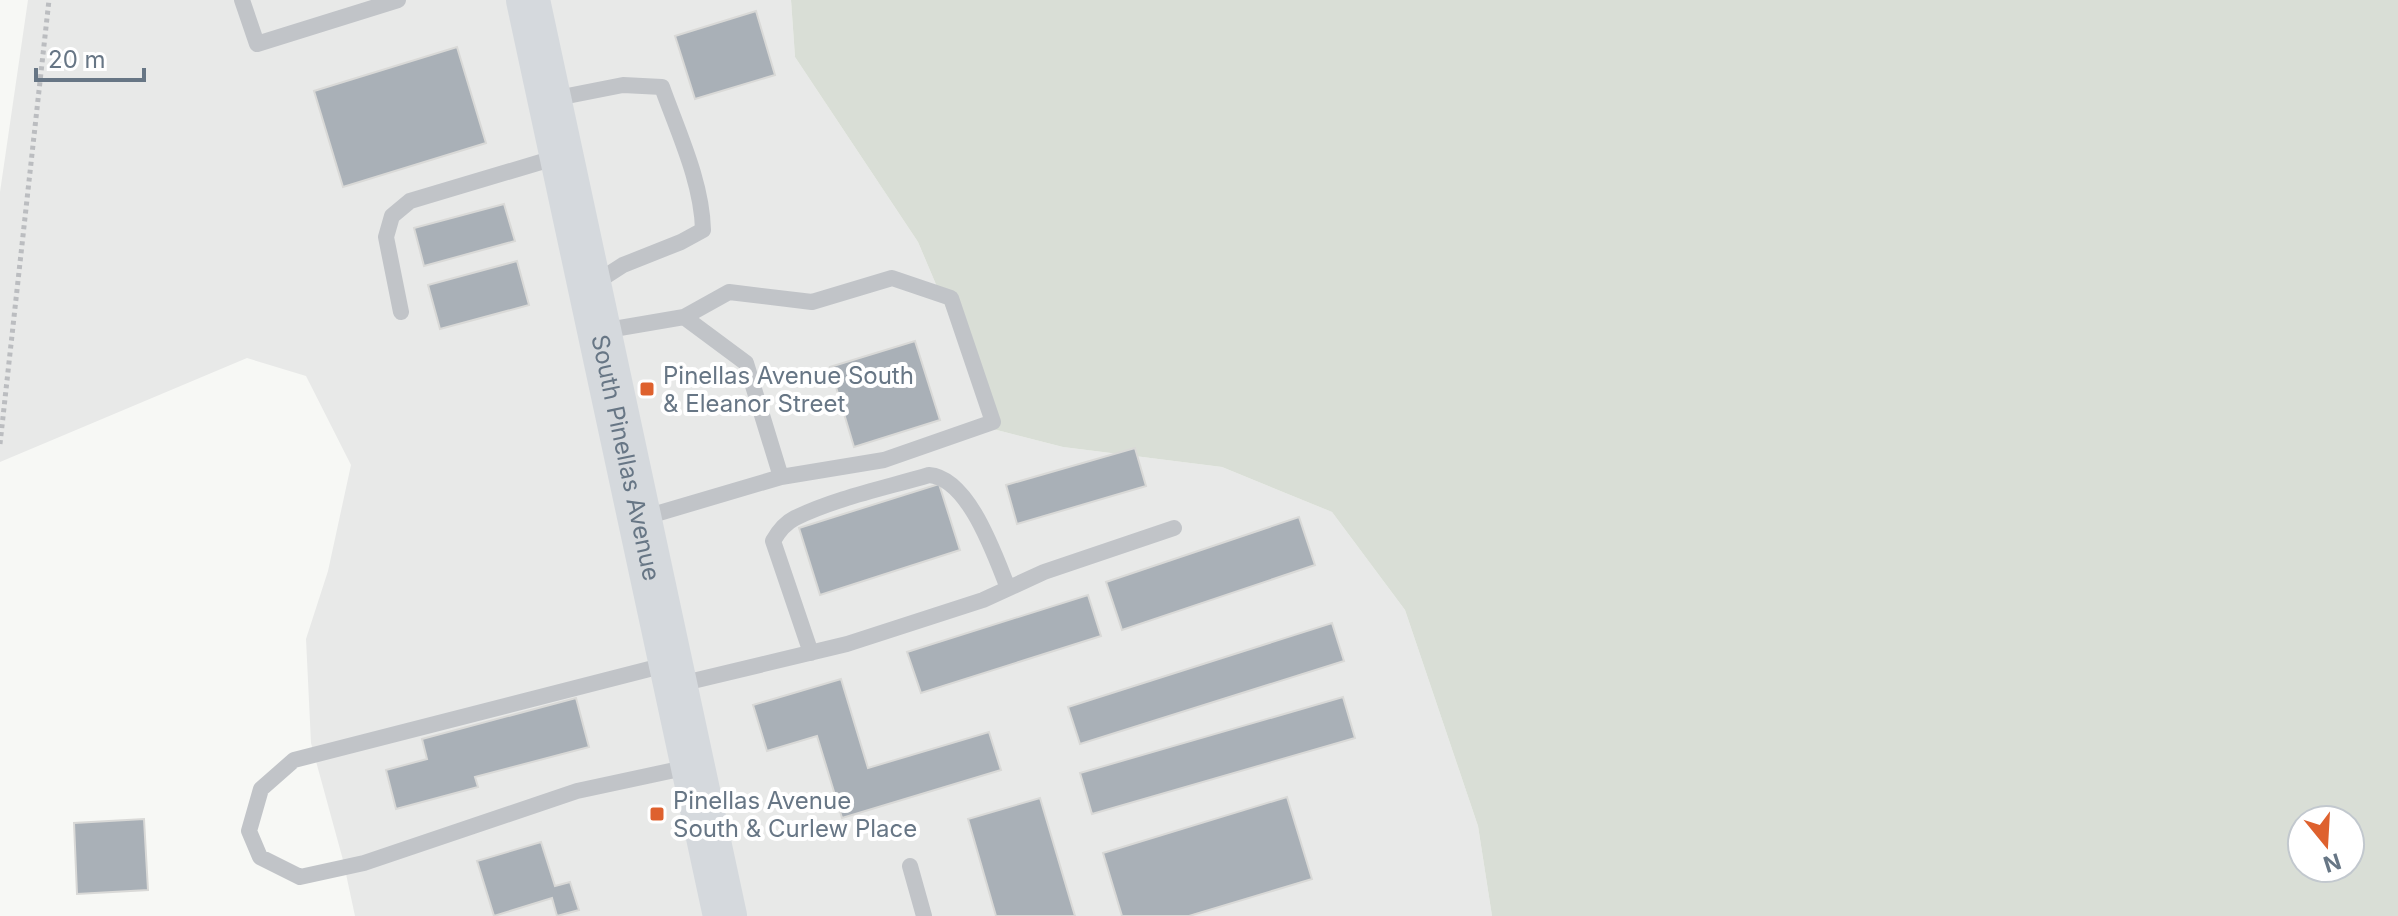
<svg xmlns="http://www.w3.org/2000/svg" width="2398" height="916" font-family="Inter,sans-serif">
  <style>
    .built { fill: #e8e9e8 }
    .green { fill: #d9ded6; fill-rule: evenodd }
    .building { fill: #a9b0b7; stroke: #d9d9d7; stroke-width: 2 }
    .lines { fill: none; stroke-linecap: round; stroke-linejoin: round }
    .path { stroke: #bbbdc0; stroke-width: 5; stroke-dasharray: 4 4; stroke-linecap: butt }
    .service { stroke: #c1c4c8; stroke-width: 16 }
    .secondary { stroke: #d5d9dd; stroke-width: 44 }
    .poi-dot { fill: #de612e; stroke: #fff; stroke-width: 3 }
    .labels { text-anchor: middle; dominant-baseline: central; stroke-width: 8; stroke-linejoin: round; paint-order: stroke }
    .poi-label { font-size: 24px; fill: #677685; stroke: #fff; text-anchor: start }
    .street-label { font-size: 24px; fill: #677685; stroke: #fff }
  </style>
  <rect width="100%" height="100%" fill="#f7f8f5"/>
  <!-- built -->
  <path class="built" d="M28,0H509L707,916H355L343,860L311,743L306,639L328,571L351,465L306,376L247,358L0,462V192Z
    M547,0H791L795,57L918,242L957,334L989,428L1063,447L1222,467L1332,512L1405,610L1478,826L1492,916H743Z"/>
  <!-- green -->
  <path class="green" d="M791,0H2398V916H1492L1478,826L1405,610L1332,512L1222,467L1063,447L989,428L957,334L918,242L795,57ZM2302,820H2350V868H2302Z"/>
  <!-- building -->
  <path class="building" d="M756,11L775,75L695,99L675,36Z
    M457,47L486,143L343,187L314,91Z
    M504,204L515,241L424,266L414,228Z
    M517,261L529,305L440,329L428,285Z
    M915,341L940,420L854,447L830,367Z
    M1135,448L1146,486L1017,524L1006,485Z
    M939,484L960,550L820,595L799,528Z
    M1299,517L1315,565L1122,630L1106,582Z
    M1088,595L1101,636L921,693L907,652Z
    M1332,623L1344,661L1080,744L1068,707Z
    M841,679L868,768L989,732L1001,770L842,818L817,736L767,751L753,705Z
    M1343,697L1355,738L1092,814L1080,773Z
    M576,698L589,747L475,777L478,787L396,809L386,770L427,759L422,739Z
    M1287,797L1312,879L1189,916H1122L1103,853Z
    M1040,798L1075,916H996L968,819Z
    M144,819L148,890L77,894L74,823Z
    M541,842L555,886L570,882L579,910L557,916L552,898L494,916L477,861Z"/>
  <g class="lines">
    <!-- path -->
    <path class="path" d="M0,444L49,0"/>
    <!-- service -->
    <path class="service" d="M242,0L257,44L398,0
      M552,99L623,85L662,87C678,132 702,182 703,230L681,242L623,265L592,285
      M401,312L386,237L392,216L410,201L561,156
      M684,317L729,292L812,302L892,278L951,298L993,422L884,460L781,477
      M602,331L684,317L746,363L781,477L642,518
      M811,653L773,541C778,532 785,523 795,518C836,498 885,488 929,475C969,478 995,556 1008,588
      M669,664L294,760L261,789L249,831L260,857L300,877L364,863L577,791L689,767
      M676,685L847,644L983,600L1044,572L1174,528
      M910,866L924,916"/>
    <!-- secondary -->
    <path class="secondary" id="s1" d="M528,0L725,916"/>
  </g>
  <!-- markers -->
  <g class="poi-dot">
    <rect x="639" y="381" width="16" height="16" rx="4"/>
    <rect x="649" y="806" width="16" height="16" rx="4"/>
  </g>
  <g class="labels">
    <!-- poi labels -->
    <g class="poi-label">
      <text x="663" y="375">Pinellas Avenue South<tspan x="663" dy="28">&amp; Eleanor Street</tspan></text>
      <text x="673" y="800">Pinellas Avenue<tspan x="673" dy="28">South &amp; Curlew Place</tspan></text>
    </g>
    <!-- street labels -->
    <g class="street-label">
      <text stroke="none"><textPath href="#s1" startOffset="468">South Pinellas Avenue</textPath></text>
    </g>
  </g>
  <!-- north arrow -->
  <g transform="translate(2326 844) rotate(162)"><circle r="38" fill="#ffffff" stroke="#c2c8ce" stroke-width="2"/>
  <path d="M0-6L14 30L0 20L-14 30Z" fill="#de612e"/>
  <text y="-12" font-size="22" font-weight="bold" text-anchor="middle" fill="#677685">N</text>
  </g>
  <!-- scale -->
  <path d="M36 68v12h108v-12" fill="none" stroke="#677685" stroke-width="4"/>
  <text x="48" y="68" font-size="24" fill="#677685" stroke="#ffffff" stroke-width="6" paint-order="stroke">20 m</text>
</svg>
